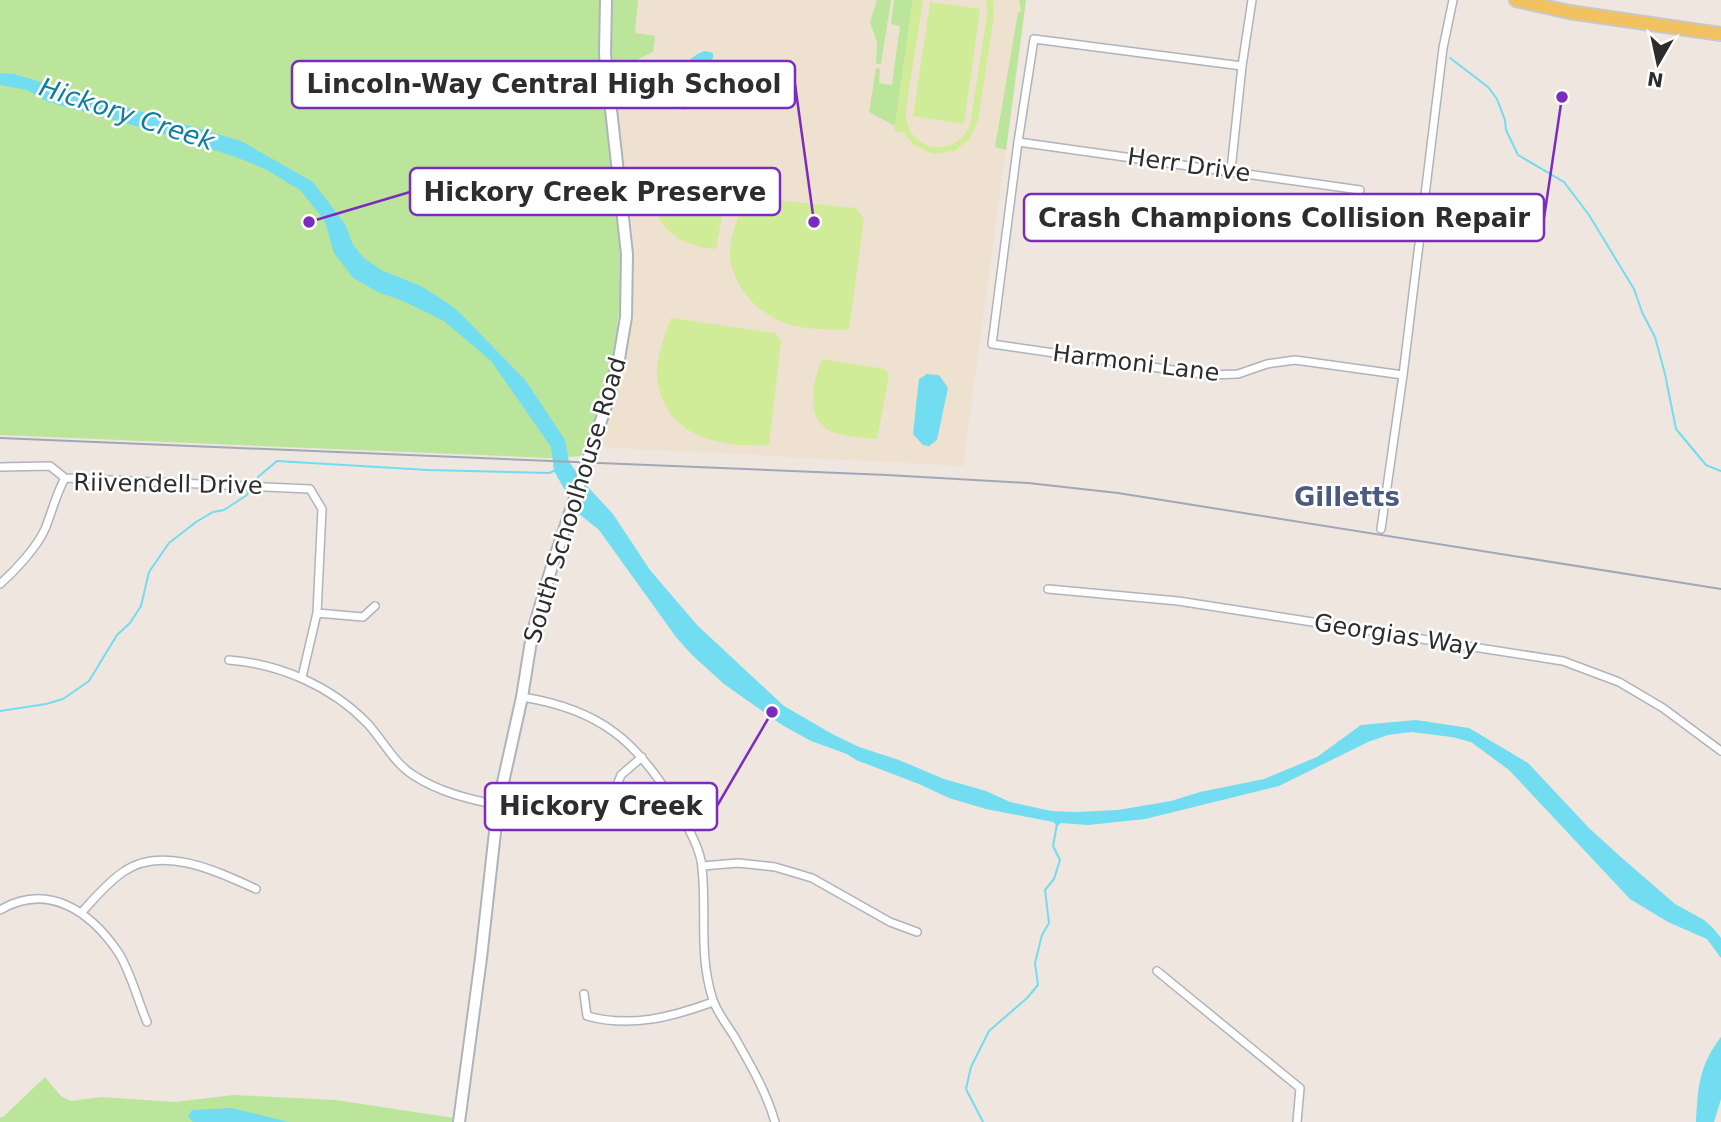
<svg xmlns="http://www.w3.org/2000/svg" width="1721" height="1122" font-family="'DejaVu Sans',sans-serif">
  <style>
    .education { fill: #efe1cf }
    .green { fill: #bce59c }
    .pitch { fill: #d1ec98 }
    .water { fill: #72dcf0 }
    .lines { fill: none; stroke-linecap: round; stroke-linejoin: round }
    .stream { stroke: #72dcf0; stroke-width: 2 }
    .street-casing { stroke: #afb3bd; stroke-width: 10 }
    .secondary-casing { stroke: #afb3bd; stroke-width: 14 }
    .primary-casing { stroke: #c8c8c8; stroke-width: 16 }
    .street { stroke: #fff; stroke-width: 7 }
    .secondary { stroke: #fff; stroke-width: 10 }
    .primary { stroke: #f2c160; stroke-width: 12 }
    .rail { stroke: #a1a7b7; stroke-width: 2 }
    .labels { text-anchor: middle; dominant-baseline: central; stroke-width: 5; stroke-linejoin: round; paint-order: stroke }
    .street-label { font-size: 24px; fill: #2d2d2d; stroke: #fff }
    .water-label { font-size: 26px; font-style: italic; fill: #0c7ea1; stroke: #fff }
    .neighbourhood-label { font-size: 26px; font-weight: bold; fill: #4c5a7f; stroke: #fff }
    .leader { fill: none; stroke: #7b2cbf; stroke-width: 2.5 }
    .callout-dot { fill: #7b2cbf; stroke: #fff; stroke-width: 2.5 }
    .callout { fill: #fff; stroke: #7b2cbf; stroke-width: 2.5 }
    .callout-label { font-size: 26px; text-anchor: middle; font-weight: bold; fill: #2d2d2d }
  </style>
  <rect width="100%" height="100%" fill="#eee6df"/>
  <!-- education -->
  <path class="education" d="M614,0H1026L963,466L601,447L622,377L629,341L633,299V237L616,97Z"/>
  <!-- green -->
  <path class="green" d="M0,0H601V78L620,237L621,294L614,354L584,456L549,458L0,435Z
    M610,0H638L635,33L655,36L653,52L638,59L640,64L623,71C603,62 610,19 610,0Z
    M877,0H891L881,64H876L877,42L870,22Z
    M894,0H913L895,126L869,112L876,68L880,69L879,83L892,85L900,26L891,24Z
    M1019,0H1026L1006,150L995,147L1018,12L1021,11Z
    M45,1077L61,1096L71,1101L101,1097L174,1102L234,1095L336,1100L454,1118L453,1122H0V1117H3Z"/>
  <!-- pitch -->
  <path class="pitch" d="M913,0H923L906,109C903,150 954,162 970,125L987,15L986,0H993L994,16L978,120L970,139L954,151L933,154L914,145L903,132L894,131Z
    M930,2L980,9L964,124L913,116Z
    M660,172L723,181L727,187L716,249C685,247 653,231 655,195C656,187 659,179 660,172Z
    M745,197L856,208L864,219L849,330C831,329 812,330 795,326C763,320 731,288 730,254C730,235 739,215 745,197Z
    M671,318L775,333L781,342L769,445C719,448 662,436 657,376C656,356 665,336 671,318Z
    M822,359L885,369L889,375L877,439C863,438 847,437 833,432C803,420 813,381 822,359Z"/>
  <!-- water -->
  <path class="water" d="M705,51L713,53V57L697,101L686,110L676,108L667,98C668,81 689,55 705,51Z
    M0,73L14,74L241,141L313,182L345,224L353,245L365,259L383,271L421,286L446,302L459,312L526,381L565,440L569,462L586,485L613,514L650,570L697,625L784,706L834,735L859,747L899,760L944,779L986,791L1010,802L1051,811L1076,812L1118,810L1171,801L1200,792L1264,779L1317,757L1361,725L1416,720L1469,728L1528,763L1590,829L1622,858L1675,904L1704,920L1713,928L1721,938V958L1707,939L1668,922L1630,899L1509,770L1471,742L1452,737L1411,732L1388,735L1368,742L1279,786L1145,819L1088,825L1061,823L1057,826L1053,822L986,809L949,798L919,784L856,760L847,754L811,741L782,725L724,684L691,654L676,637L599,530L578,513L554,471L551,447L491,361L444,321L403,301L378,292L353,278L334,253L325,221L300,190L265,169L236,157L154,131L48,102L27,90L0,85Z
    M927,374L939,375L948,388L937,440L929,446L923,445L913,434L919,379Z
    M1721,1037V1099L1714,1122H1696C1698,1086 1699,1066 1721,1037Z
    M232,1108L289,1122H193L188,1116L192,1110Z"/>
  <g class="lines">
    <!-- stream -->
    <path class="stream" d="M1450,58L1488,87L1497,99L1505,120L1506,130L1518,155L1564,182L1589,215L1634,289L1642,312L1655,337L1665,374L1676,429L1706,465L1721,471
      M256,483L258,477L277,461L428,470L549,473L554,471
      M0,711L46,704L63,699L89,681L117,635L130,623L141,606L149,572L169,543L196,522L213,512L224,510L247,495L249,490
      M983,1122L966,1089L971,1067L989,1031L1027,998L1038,985L1035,963L1042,935L1049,923L1045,890L1054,879L1060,860L1053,846L1057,824"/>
    <!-- street casing -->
    <g class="street-casing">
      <path id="street" d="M1242,66L1034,39L1018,142L992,344L1208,375L1238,374L1267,364L1295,360L1403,375
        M1018,142L1360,190
        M1231,170L1242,66L1252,0
        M0,467L50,466L65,478
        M1381,529L1403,375L1443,48L1453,0
        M0,584C15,571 37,547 45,529C52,512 56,494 65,478L310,489L322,509L317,613L302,677
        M1048,589L1178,601L1563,661L1619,682L1663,708L1721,751
        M317,613L363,617L375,606
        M229,660C280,664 331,686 367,723C382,739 394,763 413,775C439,792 468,799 498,805
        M522,697C600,709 639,742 678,810C687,826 701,849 702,868C707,913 698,954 713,1000C717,1012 727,1025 734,1036C750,1064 766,1091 775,1122
        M613,795L621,775L642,757
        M702,866L738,863L775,867L812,878L890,922L917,932
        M0,910C48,882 90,911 118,952C130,970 138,1001 147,1022
        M81,913C94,899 107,883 123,872C162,844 219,872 256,889
        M1157,971L1300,1088L1297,1122
        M584,994L587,1016C631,1028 672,1017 713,1002"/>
    </g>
    <!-- secondary casing -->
    <g class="secondary-casing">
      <path id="secondary" d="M459,1122L481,958L498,805L522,697L532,635L552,566L605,409L619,359L626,317L627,254L605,55L606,0"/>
    </g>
    <!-- primary casing -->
    <g class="primary-casing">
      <path id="primary" d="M1516,0L1569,12L1721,34"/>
    </g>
    <!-- street -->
    <use href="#street" class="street"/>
    <!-- secondary -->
    <use href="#secondary" class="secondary"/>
    <!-- primary -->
    <use href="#primary" class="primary"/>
    <!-- rail -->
    <path class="rail" d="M0,438L887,475L1028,483L1118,493L1721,589"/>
  </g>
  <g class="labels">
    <!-- street labels -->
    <g class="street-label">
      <text transform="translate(1189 165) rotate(8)">Herr Drive</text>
      <text transform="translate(1136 363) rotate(7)">Harmoni Lane</text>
      <text transform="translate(168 484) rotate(1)">Riivendell Drive</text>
      <text transform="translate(575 500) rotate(-73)">South Schoolhouse Road</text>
      <text transform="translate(1396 635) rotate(9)">Georgias Way</text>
    </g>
    <!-- water labels -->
    <g class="water-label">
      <text transform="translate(127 114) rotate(18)">Hickory Creek</text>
    </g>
    <!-- neighbourhood labels -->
    <g class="neighbourhood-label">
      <text x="1347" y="497">Gilletts</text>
    </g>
  </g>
  <!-- callouts -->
  <path class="leader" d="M814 222L795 84M309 222L410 192M1562 97L1544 218M772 712L717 806"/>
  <g class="callout-dot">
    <circle cx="814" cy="222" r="7"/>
    <circle cx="309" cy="222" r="7"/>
    <circle cx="1562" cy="97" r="7"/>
    <circle cx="772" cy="712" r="7"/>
  </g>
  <g class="callout">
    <rect x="292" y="61" width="503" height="47" rx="7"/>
    <rect x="410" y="168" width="370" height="47" rx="7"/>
    <rect x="1024" y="194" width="520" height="47" rx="7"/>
    <rect x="485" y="783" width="232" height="47" rx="7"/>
  </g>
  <g class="callout-label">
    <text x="544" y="93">Lincoln-Way Central High School</text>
    <text x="595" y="201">Hickory Creek Preserve</text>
    <text x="1284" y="227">Crash Champions Collision Repair</text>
    <text x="601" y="815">Hickory Creek</text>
  </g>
  <!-- north arrow -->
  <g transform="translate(1658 63) rotate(189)" stroke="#ffffff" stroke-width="5" paint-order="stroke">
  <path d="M0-5L12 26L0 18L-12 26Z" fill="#2d2d2d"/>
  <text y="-10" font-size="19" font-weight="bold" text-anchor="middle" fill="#2d2d2d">N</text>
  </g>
</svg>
